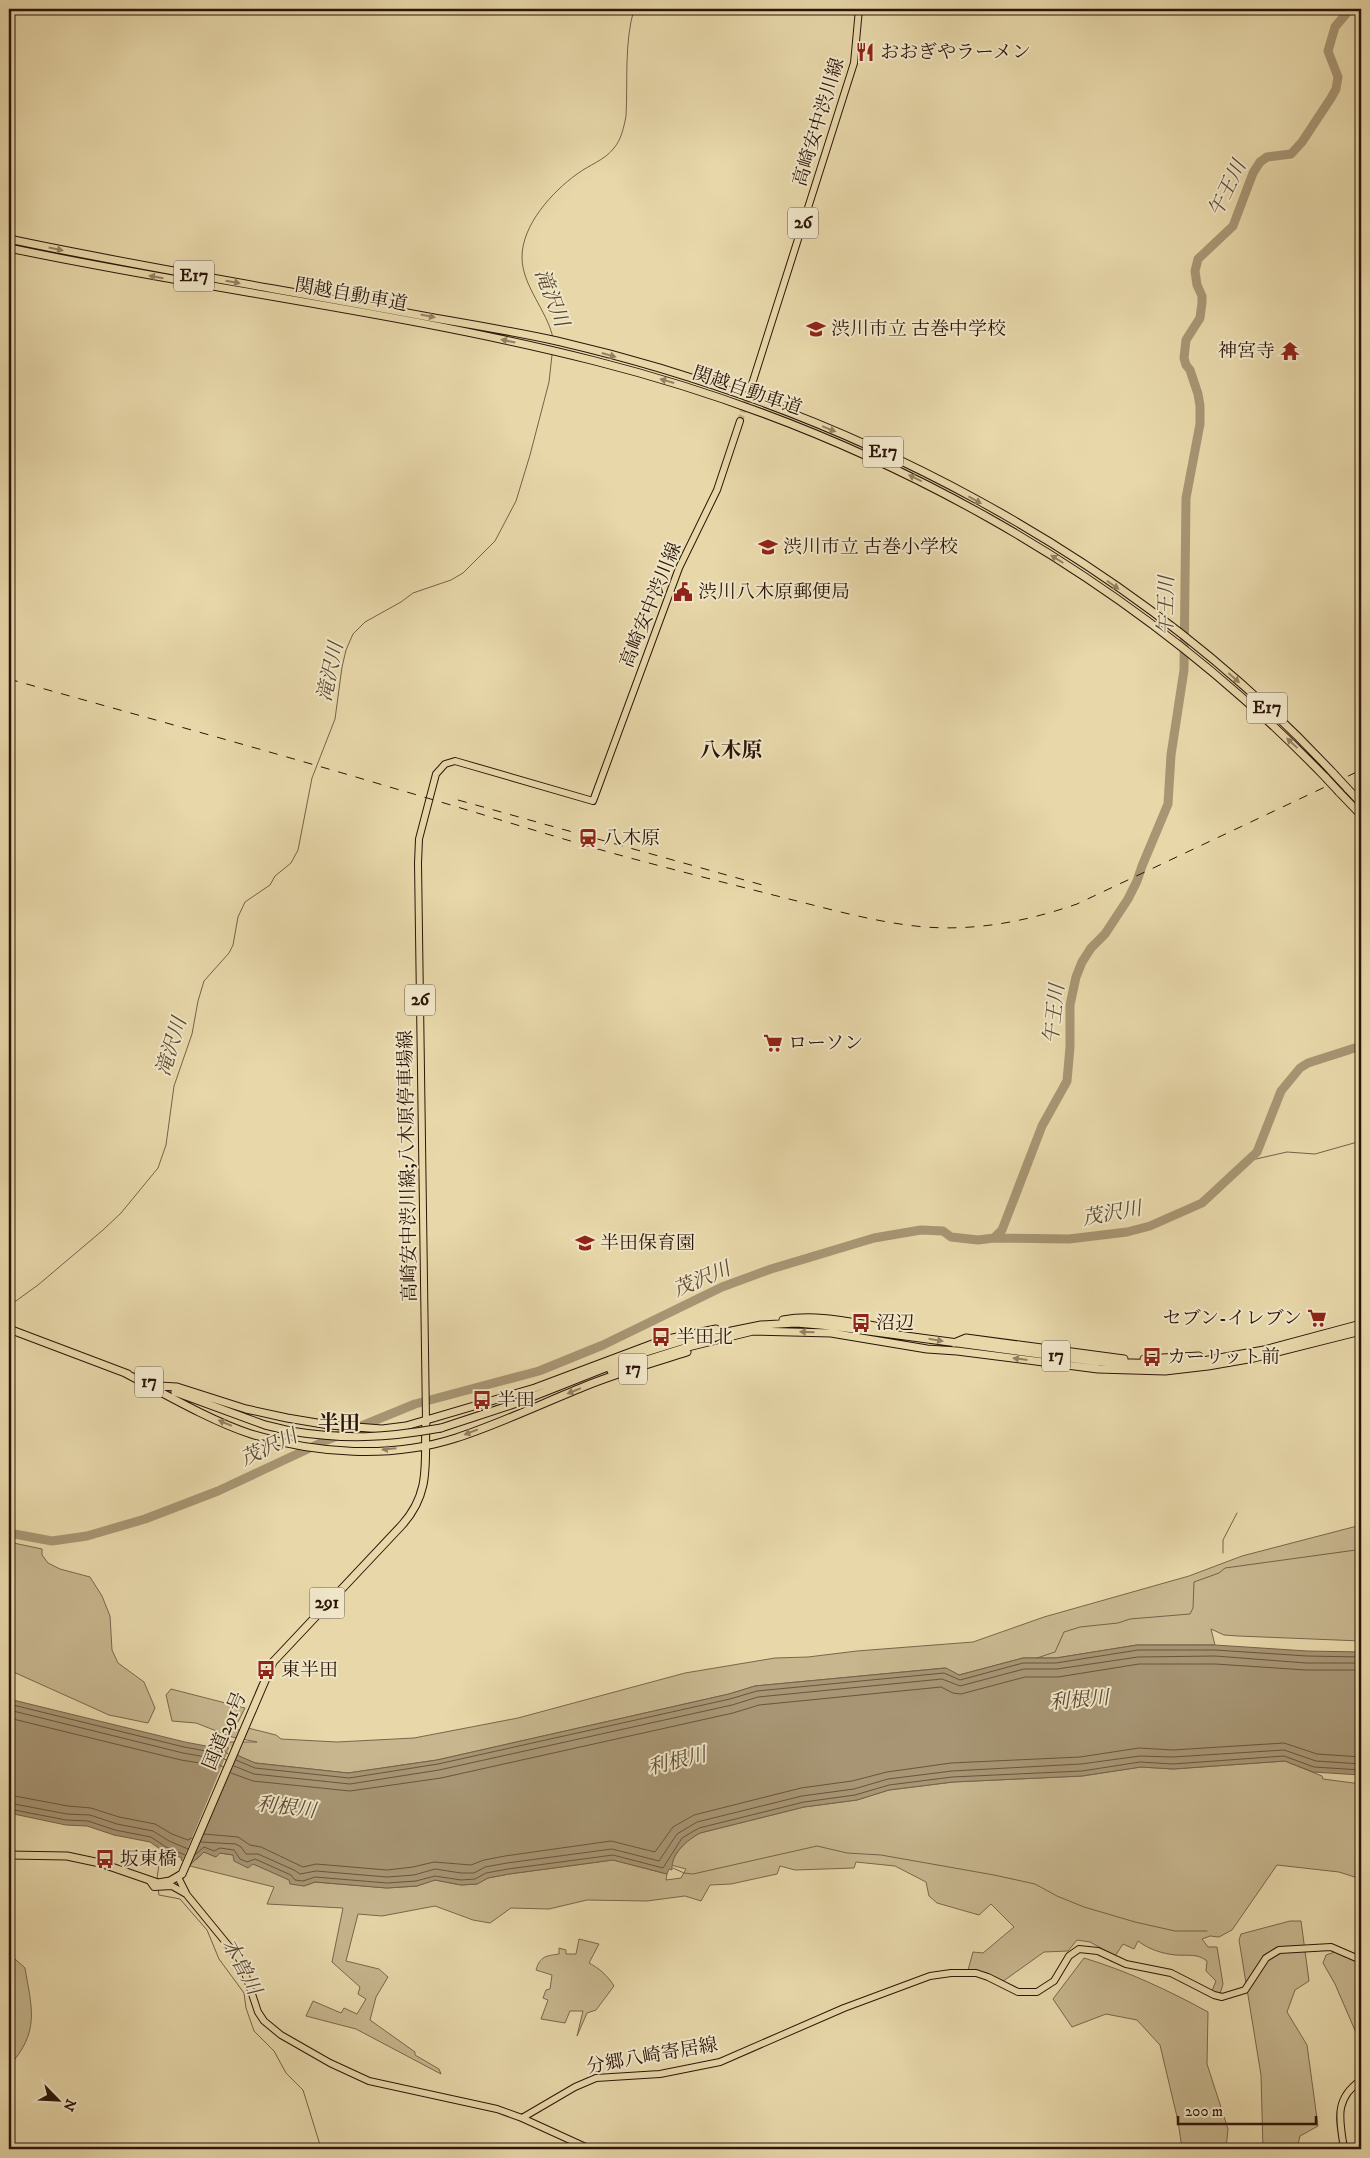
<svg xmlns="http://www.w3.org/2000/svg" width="1370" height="2158" font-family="'IM FELL DW Pica','Noto Serif JP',serif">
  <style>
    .green { fill: #c7b68e; stroke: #7a654c }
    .water { fill: #a79573; stroke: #766149 }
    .pier { fill: #e7d7a9 }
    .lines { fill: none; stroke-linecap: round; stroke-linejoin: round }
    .shore { stroke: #6a543e; stroke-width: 1 }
    .stream { stroke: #766149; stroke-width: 1 }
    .river { stroke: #a79573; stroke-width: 9 }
    .major-tunnel { stroke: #c2b089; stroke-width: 6; stroke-dasharray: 6 3; stroke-linecap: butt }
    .major-casing { stroke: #2c1409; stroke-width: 8 }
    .highway-casing { stroke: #2c1409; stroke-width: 9 }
    .major { stroke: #e7d7a9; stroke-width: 6 }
    .highway { stroke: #e7d7a9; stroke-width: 7 }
    .rail { stroke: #2c1409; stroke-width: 1; stroke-dasharray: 9 9; stroke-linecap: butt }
    .highway-bridge-casing { stroke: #2c1409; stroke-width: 9; stroke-linecap: butt }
    .highway-bridge { stroke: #e7d7a9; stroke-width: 7 }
    .oneway { fill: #937f61 }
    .labels { text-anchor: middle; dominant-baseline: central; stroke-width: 4; stroke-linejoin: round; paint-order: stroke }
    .shield { fill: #efe5c7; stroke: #665342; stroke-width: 1 }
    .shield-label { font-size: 18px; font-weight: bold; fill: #2c1409 }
    .poi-label { font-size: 19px; fill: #2c1409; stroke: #efe5c7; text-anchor: start }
    .street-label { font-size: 19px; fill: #2c1409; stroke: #efe5c7 }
    .water-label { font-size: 20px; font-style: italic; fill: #5d4833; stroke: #efe5c7 }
    .quarter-label { font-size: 21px; font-weight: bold; fill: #2c1409; stroke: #efe5c7 }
  </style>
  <rect width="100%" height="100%" fill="#e7d7a9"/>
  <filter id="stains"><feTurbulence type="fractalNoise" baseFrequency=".004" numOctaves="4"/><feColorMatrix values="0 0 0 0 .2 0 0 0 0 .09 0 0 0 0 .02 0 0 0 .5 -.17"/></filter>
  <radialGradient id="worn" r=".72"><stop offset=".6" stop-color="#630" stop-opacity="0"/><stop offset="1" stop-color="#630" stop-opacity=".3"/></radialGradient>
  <!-- green -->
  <path class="green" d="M1361,1525V1641L1238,1636L1224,1635L1211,1629L1215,1645H1137L1056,1658H1023L959,1675L945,1668L755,1686L729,1694L437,1760L348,1773L255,1763L239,1756L220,1742H257L232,1737L196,1723L172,1721L166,1695L171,1689L245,1708L235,1728L246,1734L248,1728L276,1735L281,1739L337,1742L414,1738L518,1718L685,1673L775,1658L808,1657L857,1651L973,1642L1044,1617L1189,1576L1242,1556Z
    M9,1542L42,1549V1555L48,1563L60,1569L90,1577L102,1596L110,1616L112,1650L118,1663L144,1682L155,1708L148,1723L109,1715L9,1670Z
    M1285,1761L1322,1776L1323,1779L1361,1784V1879L1339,1872L1277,1865L1232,1930L1219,1937L1210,1936L1202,1939L1208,1947H1217L1223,1984L1220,1994L1212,1991L1216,1981L1206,1971L1207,1961C1197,1953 1188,1956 1176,1955C1163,1954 1148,1949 1138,1941L1134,1949L1123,1944L1115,1956L1090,1942L1077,1940L1068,1951L1044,1952L1002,1982L968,1970L973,1952L983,1953L1014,1927L991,1904L979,1915L937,1903L929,1896L926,1882L895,1866L856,1862L854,1868L795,1870L780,1866L777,1874L731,1884L710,1885L701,1901L685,1896L647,1901L587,1900L549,1909L511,1908L490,1923L473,1920L435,1906L382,1916L358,1914L346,1961L379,1969L388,1977L376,1997L370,2020L415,2052V2055L439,2069L441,2074L356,2029L306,2016L313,2001L341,2013L344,2008L357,2014L366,1999L358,1994L360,1987L332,1962L343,1908L267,1904L274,1887L190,1866L194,1859H197L204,1852L216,1857L220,1853L233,1855L304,1886L315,1882L387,1888L417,1886L435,1880L461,1885L477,1884L488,1878L509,1874L613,1860L667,1874L666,1880L681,1878L686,1869L671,1865C676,1850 687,1840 700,1833L804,1807L857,1800L889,1790L953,1782L1082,1776L1141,1767L1173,1769Z
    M1290,1921H1301L1309,1981L1295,1990L1287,2012L1307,2045L1318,2126L1300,2136L1297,2149H1263L1261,2075L1239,1940L1241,1934Z
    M579,1939L599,1944L589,1963C599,1968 608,1976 614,1986L596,2010L587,2013L577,2036L583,2011H570L565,2023L541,2019L548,2000L543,1998L546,1990L550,1989L552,1975L536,1970C540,1956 546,1956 559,1954V1948L566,1950V1954H576Z
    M1341,1950L1361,1966V2039L1357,2035L1335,1984L1323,1963L1326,1955Z
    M1084,1958C1127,1971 1168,1990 1208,2012L1207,2064L1228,2129L1226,2149H1182L1178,2121L1160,2045L1137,2020L1106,2014L1072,2027L1053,1999Z
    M15,1959L25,1968C32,2009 40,2032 9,2066V1965Z"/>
  <!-- water -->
  <path class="water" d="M1137,1645H1215L1307,1651L1361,1652V1775L1313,1772L1285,1761L1173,1769L1141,1767L1082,1776L953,1782L889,1790L857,1800L804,1807L700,1833C686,1841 671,1853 672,1870L669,1869L667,1874L613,1860L509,1874L488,1878L477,1884L461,1885L435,1880L417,1886L387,1888L315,1882L304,1886L290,1884L289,1880L253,1864L248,1868L234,1861L233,1855L220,1853L216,1857L204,1852L192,1863L181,1860L182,1858L163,1851L150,1842L114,1835L87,1826L66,1825L9,1813V1699L185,1742L206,1746L212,1742H220L239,1756L255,1763L348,1773L437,1760L729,1694L755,1686L946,1668L959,1675L1023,1658H1056Z"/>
  <!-- pier -->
  <path class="pier" d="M230,1746L237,1752L190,1865L182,1862Z"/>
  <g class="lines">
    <!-- shore -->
    <path class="shore" d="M9,1704L184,1747L206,1751L213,1747H218L228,1754
      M9,1710L183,1753L206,1757L216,1754L226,1760
      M9,1718L181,1760L206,1764L216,1763L223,1767
      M236,1760L255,1768L349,1778L438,1764L730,1699L757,1691L944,1673L960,1680L1023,1663H1056L1138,1650H1215L1307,1656L1361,1657
      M234,1766L254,1774L350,1784L439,1770L732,1705L758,1697L942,1679L960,1686L1024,1669H1057L1138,1657L1215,1656L1306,1663H1361
      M231,1773L253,1781L350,1791L441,1778L733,1713L759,1705L941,1687L953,1693L961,1694L1025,1677H1058L1139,1664H1215L1306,1670H1361
      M9,1795L68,1806L91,1808L119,1817L155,1824L172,1834L188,1840L192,1838
      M9,1803L67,1814L90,1815L117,1824L153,1831L169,1841L188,1849
      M9,1809L66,1820L88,1821L115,1830L151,1837L166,1847L185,1855
      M204,1834L238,1837L250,1845L261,1847L303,1867L316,1864L387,1870L413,1867L434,1862L471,1865L484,1860L505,1856L611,1841L655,1852L673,1827L694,1815L801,1788L852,1781L887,1772L951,1763L1080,1757L1139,1748L1173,1750L1284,1743L1317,1754L1361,1757
      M201,1842L236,1844L241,1847L246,1854H258L294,1870L300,1874L316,1871L387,1877L414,1875L435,1869L461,1873H474L485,1867L507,1863L612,1849L659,1861L677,1834L697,1822L802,1796L854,1789L888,1779L952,1771L1081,1764L1140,1756L1173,1757L1284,1750L1316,1761L1361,1764
      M196,1854L204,1847L214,1851L220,1848L234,1850L240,1859L247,1862L255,1859L291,1875L295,1880L303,1881L315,1877L387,1883L416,1881L435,1876L461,1880L475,1879L486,1873L508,1869L613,1855L663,1868L682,1838L699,1828L804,1802L855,1795L889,1785L952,1777L1082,1771L1140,1762L1173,1764L1284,1756L1314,1767L1361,1770"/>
    <!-- stream -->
    <path class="stream" d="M553,338C547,310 522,286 522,257C522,225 552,192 577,174C589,165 605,160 614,148C621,140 624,127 626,116C628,80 624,44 634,9
      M1250,1158L1256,1159L1287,1152L1315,1154L1361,1141
      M9,1306L38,1285L103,1230L121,1213L158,1168L166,1145L174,1086L192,1034L198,1001L204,981L229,953L233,945L238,917L245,902L270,885L275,876L291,863L298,850L312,778L335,719L342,667L346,650L353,634L365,622L401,602L413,593L451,580L463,573L495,541L516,501L530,455L549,382L552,355
      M1223,1553V1540L1237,1513
      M1037,1658L1055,1652L1064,1632L1080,1627L1118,1623L1130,1619L1190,1614L1193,1608L1194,1582L1219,1573L1225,1568L1356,1550L1361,1552
      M673,1868L684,1873L693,1874L817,1846L847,1853L881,1855L994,1875L1035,1884L1057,1896L1084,1907L1135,1922L1175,1931H1207
      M157,1879L161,1849
      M158,1888L159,1895L180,1899L207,1930L219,1959L244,1993L246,2008L254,2031L274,2051L286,2073L303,2090L321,2148L324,2149"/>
    <!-- river -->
    <path class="river" d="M994,1238L1002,1230L1042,1126L1067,1081L1070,1047V1005L1076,977L1082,962L1091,948L1105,934L1128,899L1137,881L1142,866L1168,804L1171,755L1184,670L1186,498L1200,424V406L1198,394L1190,370L1186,365L1184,358L1186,340L1200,318L1202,303V296L1197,285L1195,271L1198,259L1233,226L1253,173L1260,162L1267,157L1291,154L1302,142L1331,98L1336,89L1338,77L1328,51L1335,27L1350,9
      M9,1533L52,1541L87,1536L145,1519L218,1491L327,1440L415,1404L539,1371L603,1345L722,1287L771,1269L874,1238L921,1230L943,1231L951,1237L978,1240L994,1238L1069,1239L1127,1232L1150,1226L1202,1203L1257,1152L1281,1091L1300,1068L1308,1063L1361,1046"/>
    <!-- major-tunnel -->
    <path class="major-tunnel" d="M740,421L752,384"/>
    <!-- major casing -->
    <g class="major-casing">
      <path id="major" d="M752,384L854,63L859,9
        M426,1420L418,863L419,839L436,774L445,764L455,761L593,801L679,568L717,490L740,421
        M178,1877L187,1895L241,1961L258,2012L264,2021L281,2035L330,2063L369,2081L497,2109L522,2118L590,2149
        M149,1880L154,1887L172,1886L186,1894
        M522,2118L575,2087L596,2078L660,2074L720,2062L844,2008L930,1976L951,1973H976L988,1977L1018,1992H1037L1054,1981L1069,1956L1079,1949L1098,1951L1126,1964L1171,1973L1214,1995L1222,1997L1245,1990L1266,1958L1279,1950L1331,1947L1361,1960
        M1344,2149C1340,2120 1333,2100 1361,2080"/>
    </g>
    <!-- highway casing -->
    <g class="highway-casing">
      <path id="highway" d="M9,239C150,269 292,291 434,318C475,325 516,332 557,341C847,408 1130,554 1334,774
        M9,248C203,289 402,312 595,361C871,431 1128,572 1326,778
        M1347,788L1361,803
        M1339,792L1361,815
        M783,1320C813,1314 845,1321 875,1326L879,1332
        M9,1329L128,1374
        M954,1343L966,1338L1124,1359
        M1144,1359L1199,1356L1203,1361
        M611,1371L684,1348L753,1331L831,1333L927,1349L957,1351L1098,1369L1165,1371L1208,1366L1254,1358L1361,1331
        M125,1373C163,1393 211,1421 251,1434C316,1454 391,1459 456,1438C499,1424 541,1404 583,1387C617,1373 652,1363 687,1352
        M159,1386L177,1387L246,1409L287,1418L329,1425L382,1429L406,1426L535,1388L663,1340L716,1329
        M175,1392L265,1425L290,1431
        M441,1428L514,1404L643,1353L682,1341L761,1325L796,1323L831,1326L1099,1362L1166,1364L1203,1361L1264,1350L1361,1324
        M9,1855L67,1856L100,1863L158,1883L170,1881L182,1874L273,1662L402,1525C432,1492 424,1461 426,1420"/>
    </g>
    <!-- major -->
    <use href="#major" class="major"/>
    <!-- highway -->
    <use href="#highway" class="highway"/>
    <!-- rail -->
    <path class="rail" d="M9,679C137,715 266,750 393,788C466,809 538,832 612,853C670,869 730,884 789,899C833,910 879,923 925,927C977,931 1028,921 1077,904L1361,770
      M458,800L766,886"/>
    <!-- highway-bridge casing -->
    <g class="highway-bridge-casing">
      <path id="highway-bridge" d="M1334,774L1347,788
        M1326,778L1339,792
        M290,1431C346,1440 385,1438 441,1428"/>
    </g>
    <!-- highway-bridge -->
    <use href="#highway-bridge" class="highway-bridge"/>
  </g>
  <!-- one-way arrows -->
  <defs><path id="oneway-solid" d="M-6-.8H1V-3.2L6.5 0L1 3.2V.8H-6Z" transform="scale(1.25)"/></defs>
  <g class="oneway">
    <use href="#oneway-solid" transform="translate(56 249) rotate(12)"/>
    <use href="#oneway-solid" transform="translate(156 277) rotate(-170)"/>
    <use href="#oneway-solid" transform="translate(233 282) rotate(10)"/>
    <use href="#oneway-solid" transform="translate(428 316) rotate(11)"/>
    <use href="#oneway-solid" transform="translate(508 341) rotate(-168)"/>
    <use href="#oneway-solid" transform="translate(609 355) rotate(16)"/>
    <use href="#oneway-solid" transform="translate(667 381) rotate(-164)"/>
    <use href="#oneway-solid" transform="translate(829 429) rotate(22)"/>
    <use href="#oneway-solid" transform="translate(915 478) rotate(-154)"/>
    <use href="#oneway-solid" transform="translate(975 500) rotate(29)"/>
    <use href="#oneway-solid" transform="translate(1057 559) rotate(-148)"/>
    <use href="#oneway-solid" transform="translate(1113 585) rotate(35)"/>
    <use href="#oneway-solid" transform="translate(1234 678) rotate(41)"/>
    <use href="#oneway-solid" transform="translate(1292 743) rotate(-137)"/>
    <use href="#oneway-solid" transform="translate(807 1332) rotate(-178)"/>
    <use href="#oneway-solid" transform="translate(936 1340) rotate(9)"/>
    <use href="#oneway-solid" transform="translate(1020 1359) rotate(-173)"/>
    <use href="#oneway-solid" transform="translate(574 1391) rotate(158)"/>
    <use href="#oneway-solid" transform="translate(225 1423) rotate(-157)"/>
    <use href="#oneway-solid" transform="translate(471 1432) rotate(159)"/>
    <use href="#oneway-solid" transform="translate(389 1449) rotate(175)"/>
  </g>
  <!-- icons -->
  <defs>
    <g id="restaurant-bare" transform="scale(1.5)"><path d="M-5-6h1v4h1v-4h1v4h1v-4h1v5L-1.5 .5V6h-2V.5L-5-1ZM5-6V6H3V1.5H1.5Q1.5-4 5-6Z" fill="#8f2418" stroke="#efe5c7" stroke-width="2.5" paint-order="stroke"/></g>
    <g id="school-bare" transform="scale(1.5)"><path d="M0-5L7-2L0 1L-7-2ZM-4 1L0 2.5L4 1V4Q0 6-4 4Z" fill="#8f2418" stroke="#efe5c7" stroke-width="2.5" paint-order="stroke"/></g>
    <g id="temple-bare" transform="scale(1.5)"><path d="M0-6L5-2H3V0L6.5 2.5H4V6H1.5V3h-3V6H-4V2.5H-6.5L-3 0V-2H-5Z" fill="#8f2418" stroke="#efe5c7" stroke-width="2.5" paint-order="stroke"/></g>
    <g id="civic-bare" transform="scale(1.5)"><path d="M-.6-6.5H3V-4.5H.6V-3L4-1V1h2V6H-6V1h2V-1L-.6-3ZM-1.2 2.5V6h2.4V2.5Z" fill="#8f2418" stroke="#efe5c7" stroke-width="2.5" paint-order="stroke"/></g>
    <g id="station-bare" transform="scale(1.5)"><path d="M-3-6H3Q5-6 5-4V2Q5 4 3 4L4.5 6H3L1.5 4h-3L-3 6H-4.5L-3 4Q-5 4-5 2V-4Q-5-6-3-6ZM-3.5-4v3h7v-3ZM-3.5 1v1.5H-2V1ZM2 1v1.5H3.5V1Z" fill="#8f2418" stroke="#efe5c7" stroke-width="2.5" paint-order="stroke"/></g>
    <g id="supermarket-bare" transform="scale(1.5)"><path d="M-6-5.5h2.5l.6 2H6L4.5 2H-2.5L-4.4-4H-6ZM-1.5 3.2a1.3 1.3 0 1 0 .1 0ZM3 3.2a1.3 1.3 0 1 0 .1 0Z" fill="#8f2418" stroke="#efe5c7" stroke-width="2.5" paint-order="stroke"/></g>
    <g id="bus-bare" transform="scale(1.5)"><path d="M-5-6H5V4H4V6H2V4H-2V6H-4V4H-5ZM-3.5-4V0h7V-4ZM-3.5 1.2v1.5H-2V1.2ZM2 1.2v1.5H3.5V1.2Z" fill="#8f2418" stroke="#efe5c7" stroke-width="2.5" paint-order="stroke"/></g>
  </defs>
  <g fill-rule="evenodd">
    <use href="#restaurant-bare" x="865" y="52"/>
    <use href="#school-bare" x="816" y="329"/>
    <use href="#temple-bare" x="1290" y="351"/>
    <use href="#school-bare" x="768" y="547"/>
    <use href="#civic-bare" x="683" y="592"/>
    <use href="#station-bare" x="588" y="838"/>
    <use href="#supermarket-bare" x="773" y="1043"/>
    <use href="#school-bare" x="585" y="1243"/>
    <use href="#supermarket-bare" x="1317" y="1318"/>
    <use href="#bus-bare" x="861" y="1323"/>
    <use href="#bus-bare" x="661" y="1337"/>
    <use href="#bus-bare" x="1152" y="1357"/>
    <use href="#bus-bare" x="482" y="1400"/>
    <use href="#bus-bare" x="266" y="1670"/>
    <use href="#bus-bare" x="105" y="1859"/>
  </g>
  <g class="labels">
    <!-- shield labels -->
    <g class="shield">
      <rect x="788" y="207.5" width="30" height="31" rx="4"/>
      <rect x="174" y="260.5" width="40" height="31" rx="4"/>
      <rect x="863" y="436.5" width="40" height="31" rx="4"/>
      <rect x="1247" y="692.5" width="40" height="31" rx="4"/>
      <rect x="405" y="984.5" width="30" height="31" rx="4"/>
      <rect x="1042" y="1340.5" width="28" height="31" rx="4"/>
      <rect x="619" y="1353.5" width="28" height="31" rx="4"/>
      <rect x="135" y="1366.5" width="28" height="31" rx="4"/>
      <rect x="309.5" y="1587.5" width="35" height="31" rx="4"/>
    </g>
    <g class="shield-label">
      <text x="803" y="223">26</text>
      <text x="194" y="276">E17</text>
      <text x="883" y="452">E17</text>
      <text x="1267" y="708">E17</text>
      <text x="420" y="1000">26</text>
      <text x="1056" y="1356">17</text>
      <text x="633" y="1369">17</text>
      <text x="149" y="1382">17</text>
      <text x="327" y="1603">291</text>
    </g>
    <!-- poi labels -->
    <g class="poi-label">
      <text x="880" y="52">おおぎやラーメン</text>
      <text x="831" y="329">渋川市立 古巻中学校</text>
      <text x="1275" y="351" text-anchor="end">神宮寺</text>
      <text x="783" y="547">渋川市立 古巻小学校</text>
      <text x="698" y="592">渋川八木原郵便局</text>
      <text x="603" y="838">八木原</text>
      <text x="788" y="1043">ローソン</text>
      <text x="600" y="1243">半田保育園</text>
      <text x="1302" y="1318" text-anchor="end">セブン-イレブン</text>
      <text x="876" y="1323">沼辺</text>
      <text x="676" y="1337">半田北</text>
      <text x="1167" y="1357">カーリット前</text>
      <text x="497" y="1400">半田</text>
      <text x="281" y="1670">東半田</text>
      <text x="120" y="1859">坂東橋</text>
    </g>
    <!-- street labels -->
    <g class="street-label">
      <text transform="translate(819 122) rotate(-73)">高崎安中渋川線</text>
      <text transform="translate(351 295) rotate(10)">関越自動車道</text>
      <text transform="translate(747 391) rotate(19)">関越自動車道</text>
      <text transform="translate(651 605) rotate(-68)">高崎安中渋川線</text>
      <text transform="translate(408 1166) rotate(-91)">高崎安中渋川線;八木原停車場線</text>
      <text transform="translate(225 1731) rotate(-67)">国道291号</text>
      <text transform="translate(652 2056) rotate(-10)">分郷八崎寄居線</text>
    </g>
    <!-- water labels -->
    <g class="water-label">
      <text transform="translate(1228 189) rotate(-64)">午王川</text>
      <text transform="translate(551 298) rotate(69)">滝沢川</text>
      <text transform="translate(1167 606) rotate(-89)">午王川</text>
      <text transform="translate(331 672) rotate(-78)">滝沢川</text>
      <text transform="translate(1055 1014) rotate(-84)">午王川</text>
      <text transform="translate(172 1047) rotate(-73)">滝沢川</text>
      <text transform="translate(1112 1214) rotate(-10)">茂沢川</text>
      <text transform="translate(702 1280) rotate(-23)">茂沢川</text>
      <text transform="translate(269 1448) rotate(-25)">茂沢川</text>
      <text transform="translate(1079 1701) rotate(-5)">利根川</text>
      <text transform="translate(677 1762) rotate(-14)">利根川</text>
      <text transform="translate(286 1808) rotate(7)">利根川</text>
      <text transform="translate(241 1967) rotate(62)">木曽川</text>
    </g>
    <!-- quarter labels -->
    <g class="quarter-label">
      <text x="731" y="751">八木原</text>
      <text x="339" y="1424">半田</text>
    </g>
  </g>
  <!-- margin -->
  <rect width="1370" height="2158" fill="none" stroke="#e7d7a9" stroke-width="30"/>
  <rect x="10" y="10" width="1350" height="2138" fill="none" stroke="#2c1409" stroke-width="2.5"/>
  <rect x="15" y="15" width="1340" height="2128" fill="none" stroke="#2c1409"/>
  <!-- north arrow -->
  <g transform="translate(58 2100) rotate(114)" stroke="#efe5c7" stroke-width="4" paint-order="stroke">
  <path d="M0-4L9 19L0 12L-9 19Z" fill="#2c1409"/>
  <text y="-8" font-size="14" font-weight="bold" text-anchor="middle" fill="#2c1409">N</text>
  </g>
  <!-- scale -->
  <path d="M1178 2116v8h138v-8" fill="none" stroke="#2c1409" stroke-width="2.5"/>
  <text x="1185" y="2116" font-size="15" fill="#2c1409" stroke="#efe5c7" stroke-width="4" paint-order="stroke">200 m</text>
  <rect width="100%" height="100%" filter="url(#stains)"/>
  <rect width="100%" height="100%" fill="url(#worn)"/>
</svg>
